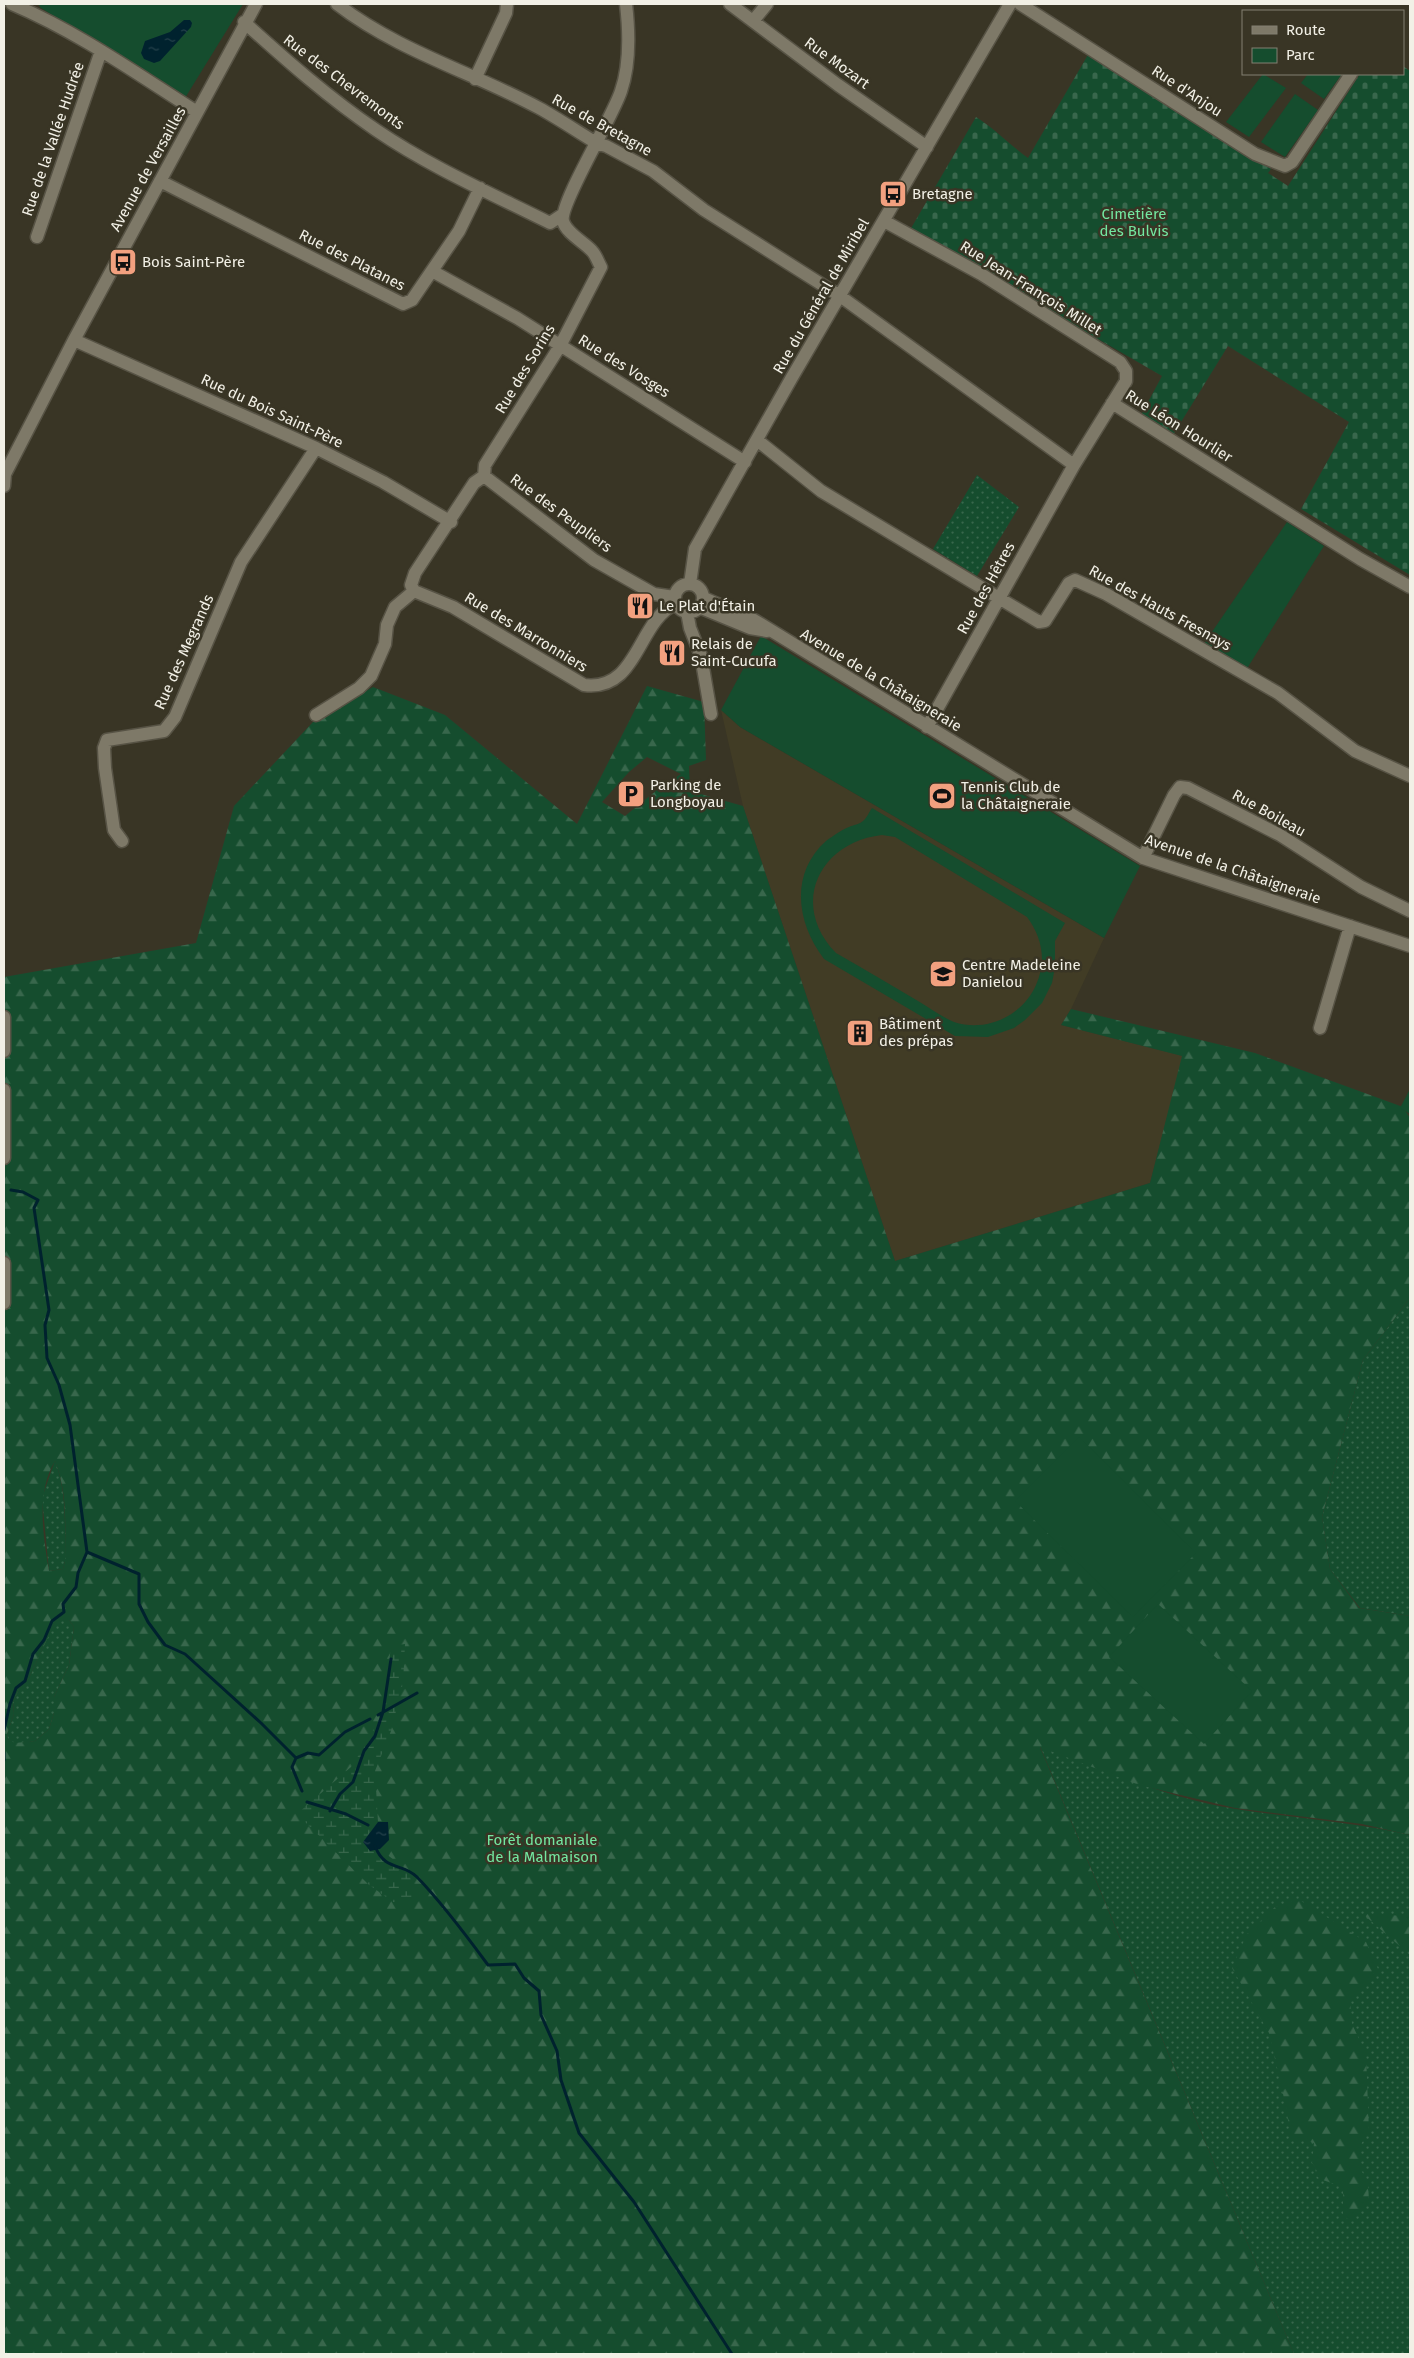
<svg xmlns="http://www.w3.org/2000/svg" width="1414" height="2358" font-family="'Fira Sans',sans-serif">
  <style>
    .built { fill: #413c25 }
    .grass { fill: url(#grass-dots) }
    .forest { fill: url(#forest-firs); fill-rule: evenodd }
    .wetland { fill: url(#wetland-marsh) }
    .cemetery { fill: url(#cemetery-stones) }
    .green { fill: #154d2e; fill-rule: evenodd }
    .water { fill: url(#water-ripples) }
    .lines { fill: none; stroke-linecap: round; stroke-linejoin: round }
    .stream { stroke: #00222e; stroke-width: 3 }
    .street-casing { stroke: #575345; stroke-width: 15 }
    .street { stroke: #7e7968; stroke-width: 12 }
    .labels { text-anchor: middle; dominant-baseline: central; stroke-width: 5; stroke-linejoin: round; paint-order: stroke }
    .street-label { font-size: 15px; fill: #f2f0e6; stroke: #393525 }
    .poi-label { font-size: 15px; fill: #f2f0e6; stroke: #393525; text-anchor: start }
    .park-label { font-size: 15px; fill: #73e7a0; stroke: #393525 }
  </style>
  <defs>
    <pattern id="grass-dots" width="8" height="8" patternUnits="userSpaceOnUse" patternTransform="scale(1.25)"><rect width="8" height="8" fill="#154d2e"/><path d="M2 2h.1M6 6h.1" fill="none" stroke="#38674c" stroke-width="1.8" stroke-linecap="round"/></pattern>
    <pattern id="forest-firs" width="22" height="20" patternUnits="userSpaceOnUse" patternTransform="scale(1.25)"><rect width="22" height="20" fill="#154d2e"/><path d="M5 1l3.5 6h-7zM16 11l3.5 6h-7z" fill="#38674c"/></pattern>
    <pattern id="wetland-marsh" width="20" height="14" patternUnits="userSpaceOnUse" patternTransform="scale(1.25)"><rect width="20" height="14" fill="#154d2e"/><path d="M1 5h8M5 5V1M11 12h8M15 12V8" fill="none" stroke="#38674c"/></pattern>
    <pattern id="cemetery-stones" width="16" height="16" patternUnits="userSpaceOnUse" patternTransform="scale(1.25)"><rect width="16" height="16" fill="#154d2e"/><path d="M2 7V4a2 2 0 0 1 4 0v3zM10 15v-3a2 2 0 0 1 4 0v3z" fill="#38674c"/></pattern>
    <pattern id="water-ripples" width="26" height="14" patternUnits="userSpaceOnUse" patternTransform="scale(1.25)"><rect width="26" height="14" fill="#00222e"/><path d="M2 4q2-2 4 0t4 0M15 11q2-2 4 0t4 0" fill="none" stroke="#26424c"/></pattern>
  </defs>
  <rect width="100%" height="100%" fill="#393525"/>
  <!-- built -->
  <path class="built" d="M721,710L740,727L1104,938L1071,1009L1061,1025L1183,1056L1150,1183L895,1261L743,806Z"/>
  <!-- grass -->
  <path class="grass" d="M977,475L1019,507L977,576L933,549Z
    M1410,1298V1616L1360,1608L1330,1569L1322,1517L1363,1360Z
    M55,1460C67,1493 65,1527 65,1561L63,1569L49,1571L42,1498Z
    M56,1619L69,1620L74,1627L69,1665L54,1697V1713L49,1729L35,1741L15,1744L8,1739L7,1734L14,1714L13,1702L20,1687L29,1678Z
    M1040,1746C1104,1771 1168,1798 1236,1809C1294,1818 1353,1822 1410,1835V2354H1294Z"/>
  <!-- forest -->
  <path class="forest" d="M647,686L704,702L706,760L689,766L690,791L743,806L895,1261L1150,1183L1182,1056L1061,1025L1071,1009L1255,1053L1403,1107L1410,1118V1298L1363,1360L1322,1517L1330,1569L1359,1608L1410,1616V1835L1362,1824L1235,1808L1139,1785L1040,1747L1294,2354H4V977L196,943L234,806L313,722L373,687L445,715L577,824ZM647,757L681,774L662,786L625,816L602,802L629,772ZM55,1461C68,1493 65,1527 65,1561L63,1569L49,1571C43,1536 36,1492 55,1461ZM56,1620H69L74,1627L69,1665L54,1697V1713L49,1729L35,1741L15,1743L8,1739L7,1734L14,1714L13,1702L20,1687L29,1678Z
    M1298,1899L1366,1942L1378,1969L1350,1999L1352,2024L1366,2054L1369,2132L1361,2144L1360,2169L1368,2181L1369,2203L1350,2221L1343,2215V2187L1320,2179L1315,2174L1316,2168L1312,2163L1314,2143L1305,2140L1291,2141L1286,2107L1269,2033L1232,1968L1247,1934L1275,1907Z
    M1363,1914L1410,1916V1955Z"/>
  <!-- wetland -->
  <path class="wetland" d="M405,1644L403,1683L391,1731L375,1771L378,1822L363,1842L370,1851L380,1849L409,1872L415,1901L393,1902L368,1884L297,1814L351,1767L364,1747L383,1712L391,1646Z"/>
  <!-- cemetery -->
  <path class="cemetery" d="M1089,53L1271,169L1268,173L1288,186L1360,74H1403V66L1410,71V575L1301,509L1349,422L1228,346L1173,435L1141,415L1162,376L910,230L976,117C995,129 1010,145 1028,158Z"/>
  <!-- green -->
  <path class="green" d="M38,4H243L185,98L41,8Z
    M1263,74L1286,88L1249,137L1226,122Z
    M1308,74H1342L1324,99L1301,83Z
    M1295,94L1318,110L1285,157L1261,142Z
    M1287,522L1324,546L1246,670L1203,645Z
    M761,636L1140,866L1104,938L740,727L721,710Z
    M872,808L1065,923L1055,941V967L1052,983L1042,1003L1025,1020L1014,1028L988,1037L955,1036L824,959C797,924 789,874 826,841C833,836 841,830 849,827C853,825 860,824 863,821C867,818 869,812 872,808ZM882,835L895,837L1027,917C1042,937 1047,961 1036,985C1023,1015 987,1033 954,1022C942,1017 930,1008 918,1001C891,985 864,969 836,953C789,905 819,842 882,835Z
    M1410,1089V1114L1400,1108Z
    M1079,1437L1196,1553L1133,1617L1015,1501Z
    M1158,1604L1252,1691L1204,1744L1109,1657Z"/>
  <!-- water -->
  <path class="water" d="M184,20H190L192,23L191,27L160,61L154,63L144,59L141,53L145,41L170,32Z
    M378,1822H388L389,1840L380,1849L370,1851L363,1842Z"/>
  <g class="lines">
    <!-- stream -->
    <path class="stream" d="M87,1552L139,1574V1604L148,1622L165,1645L185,1654L261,1723L296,1758L292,1767L302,1791
      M378,1715L417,1693
      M4,1730L10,1704L16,1688L25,1681L33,1654L44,1640L52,1621L64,1612L63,1604L76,1587L78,1573L87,1552L70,1425L59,1385L47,1358L45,1325L49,1310L34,1208L38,1200L23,1192L11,1190
      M4,1753V1760
      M296,1758L308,1753L319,1755L345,1732L370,1719
      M307,1802L346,1814L368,1825
      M330,1811L340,1794L353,1782L364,1751L375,1736L383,1712L391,1659
      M375,1846C385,1872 402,1862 417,1877C443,1904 466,1935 488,1965L515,1964L524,1978L539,1991L541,2015L557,2051L561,2080L579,2133L634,2202L732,2354"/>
    <!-- street casing -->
    <g class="street-casing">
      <path id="street" d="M12,4C78,32 137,74 197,112
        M337,4C398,51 472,72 539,108C559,119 578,132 598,144L606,146L653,171L704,210L840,296L1074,465L1126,381V371L1120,362L981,274L884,221
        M730,4L838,85L927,147
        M1020,4L1255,154L1285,166L1292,162L1351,74
        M753,21L767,4
        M244,22C286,60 329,98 376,130C430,167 492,194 550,223L562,215
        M475,79L506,13L507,4
        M160,181L403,304L412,300L459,231L480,188
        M37,237L101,51
        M432,271L517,318L745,462
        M74,340L316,448L383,482L451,522
        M1112,403L1360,559L1410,587
        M757,440L821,491L1039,622L1045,621L1069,583L1075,580L1106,594L1278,693L1355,751L1410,776
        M484,476L594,560L654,594L674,597
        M4,486L5,474L74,340L256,4
        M675 598a14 14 0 1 1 28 0a14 14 0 1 1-28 0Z
        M690,584L695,549L791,379L1010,4
        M414,591L453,607L584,685C638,692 637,622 675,604
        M704,598L754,620L1143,858L1410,946
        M699,607L750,628L767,631
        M687,612L690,628L701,656L711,714
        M316,715L359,688L371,676L385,644L387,625L395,607L414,591L411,585L415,573L474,483L484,476L485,465L560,346L601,267C598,262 596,255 592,251C584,242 566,233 563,221C559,204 613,117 621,91C630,65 629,30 626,4
        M927,727L1074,465
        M122,841L114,830L105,768L104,748L107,740L164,731L175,717L241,562L316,448
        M1143,858L1174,795L1180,787L1188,788L1280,835L1361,887L1410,911
        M4,1017V1051
        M1320,1028L1350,926
        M4,1090V1158
        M4,1263V1303"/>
    </g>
    <!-- street -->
    <use href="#street" class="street"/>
  </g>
  <!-- icons -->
  <defs>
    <g id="bus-square" transform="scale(1.4375)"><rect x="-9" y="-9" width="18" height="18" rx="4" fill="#f2a07f" stroke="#393525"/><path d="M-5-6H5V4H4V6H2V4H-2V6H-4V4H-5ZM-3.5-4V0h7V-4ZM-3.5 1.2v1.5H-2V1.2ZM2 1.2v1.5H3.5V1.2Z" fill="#111"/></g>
    <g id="restaurant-square" transform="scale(1.4375)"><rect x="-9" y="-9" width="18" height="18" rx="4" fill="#f2a07f" stroke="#393525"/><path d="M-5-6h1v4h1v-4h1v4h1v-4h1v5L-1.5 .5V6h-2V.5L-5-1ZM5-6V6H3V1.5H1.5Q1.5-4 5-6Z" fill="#111"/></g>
    <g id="parking-square" transform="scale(1.4375)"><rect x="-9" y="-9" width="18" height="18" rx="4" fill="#f2a07f" stroke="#393525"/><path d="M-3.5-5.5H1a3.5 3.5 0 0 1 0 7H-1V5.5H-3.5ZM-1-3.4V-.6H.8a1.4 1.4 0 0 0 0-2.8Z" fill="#111"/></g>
    <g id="stadium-square" transform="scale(1.4375)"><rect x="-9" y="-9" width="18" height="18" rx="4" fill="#f2a07f" stroke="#393525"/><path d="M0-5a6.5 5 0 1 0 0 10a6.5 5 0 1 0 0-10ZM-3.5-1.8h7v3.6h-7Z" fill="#111"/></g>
    <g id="school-square" transform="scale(1.4375)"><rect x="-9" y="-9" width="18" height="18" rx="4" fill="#f2a07f" stroke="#393525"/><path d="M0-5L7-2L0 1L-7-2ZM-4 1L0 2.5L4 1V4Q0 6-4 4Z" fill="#111"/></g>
    <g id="building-square" transform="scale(1.4375)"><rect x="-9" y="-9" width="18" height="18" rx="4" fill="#f2a07f" stroke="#393525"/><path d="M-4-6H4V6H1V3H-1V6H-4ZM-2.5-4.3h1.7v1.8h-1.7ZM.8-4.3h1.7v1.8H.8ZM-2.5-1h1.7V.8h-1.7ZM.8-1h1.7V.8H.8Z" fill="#111"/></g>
  </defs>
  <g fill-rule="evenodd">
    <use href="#bus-square" x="893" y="194"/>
    <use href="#bus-square" x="123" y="262"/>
    <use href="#restaurant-square" x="640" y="606"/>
    <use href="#restaurant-square" x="672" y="653"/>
    <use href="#parking-square" x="631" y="794"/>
    <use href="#stadium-square" x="942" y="796"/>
    <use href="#school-square" x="943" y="974"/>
    <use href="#building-square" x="860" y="1033"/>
  </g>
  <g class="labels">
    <!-- street labels -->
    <g class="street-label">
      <text transform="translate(837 63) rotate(36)">Rue Mozart</text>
      <text transform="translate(344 82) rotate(37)">Rue des Chevremonts</text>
      <text transform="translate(1187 91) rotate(33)">Rue d'Anjou</text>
      <text transform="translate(602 125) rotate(29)">Rue de Bretagne</text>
      <text transform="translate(53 139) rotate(-71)">Rue de la Vallée Hudrée</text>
      <text transform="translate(148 169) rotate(-61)">Avenue de Versailles</text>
      <text transform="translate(352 260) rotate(27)">Rue des Platanes</text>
      <text transform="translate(1031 288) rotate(32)">Rue Jean-François Millet</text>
      <text transform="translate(821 296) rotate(-60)">Rue du Général de Miribel</text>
      <text transform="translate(624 366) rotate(32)">Rue des Vosges</text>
      <text transform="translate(525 369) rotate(-59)">Rue des Sorins</text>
      <text transform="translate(272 411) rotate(25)">Rue du Bois Saint-Père</text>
      <text transform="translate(1179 426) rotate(32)">Rue Léon Hourlier</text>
      <text transform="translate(561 513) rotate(36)">Rue des Peupliers</text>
      <text transform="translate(986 588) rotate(-61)">Rue des Hêtres</text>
      <text transform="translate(1160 608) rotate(29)">Rue des Hauts Fresnays</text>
      <text transform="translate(526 632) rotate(31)">Rue des Marronniers</text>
      <text transform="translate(184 652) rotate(-66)">Rue des Megrands</text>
      <text transform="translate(881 680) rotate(31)">Avenue de la Châtaigneraie</text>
      <text transform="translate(1269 813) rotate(29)">Rue Boileau</text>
      <text transform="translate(1233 869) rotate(19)">Avenue de la Châtaigneraie</text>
    </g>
    <!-- poi labels -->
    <g class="poi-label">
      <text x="912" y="194">Bretagne</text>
      <text x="142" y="262">Bois Saint-Père</text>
      <text x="659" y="606">Le Plat d'Étain</text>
      <text x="691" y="644">Relais de<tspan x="691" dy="17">Saint-Cucufa</tspan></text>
      <text x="650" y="785">Parking de<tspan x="650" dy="17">Longboyau</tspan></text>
      <text x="961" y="787">Tennis Club de<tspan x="961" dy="17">la Châtaigneraie</tspan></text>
      <text x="962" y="965">Centre Madeleine<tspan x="962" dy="17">Danielou</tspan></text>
      <text x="879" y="1024">Bâtiment<tspan x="879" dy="17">des prépas</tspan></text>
    </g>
    <!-- park labels -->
    <g class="park-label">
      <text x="1134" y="214">Cimetière<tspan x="1134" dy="17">des Bulvis</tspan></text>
      <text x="542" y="1840">Forêt domaniale<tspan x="542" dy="17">de la Malmaison</tspan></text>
    </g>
  </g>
  <!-- border -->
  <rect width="1414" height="2358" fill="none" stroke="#f2f0e6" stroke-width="10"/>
  <!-- legend -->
  <rect x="1242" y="10" width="162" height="65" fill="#393525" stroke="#838072"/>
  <rect x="1252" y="26" width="25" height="8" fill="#7e7968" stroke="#838072"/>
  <text x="1286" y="35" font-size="15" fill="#f2f0e6">Route</text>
  <rect x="1252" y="48" width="25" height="15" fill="#154d2e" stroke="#838072"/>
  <text x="1286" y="60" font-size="15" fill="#f2f0e6">Parc</text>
</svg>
